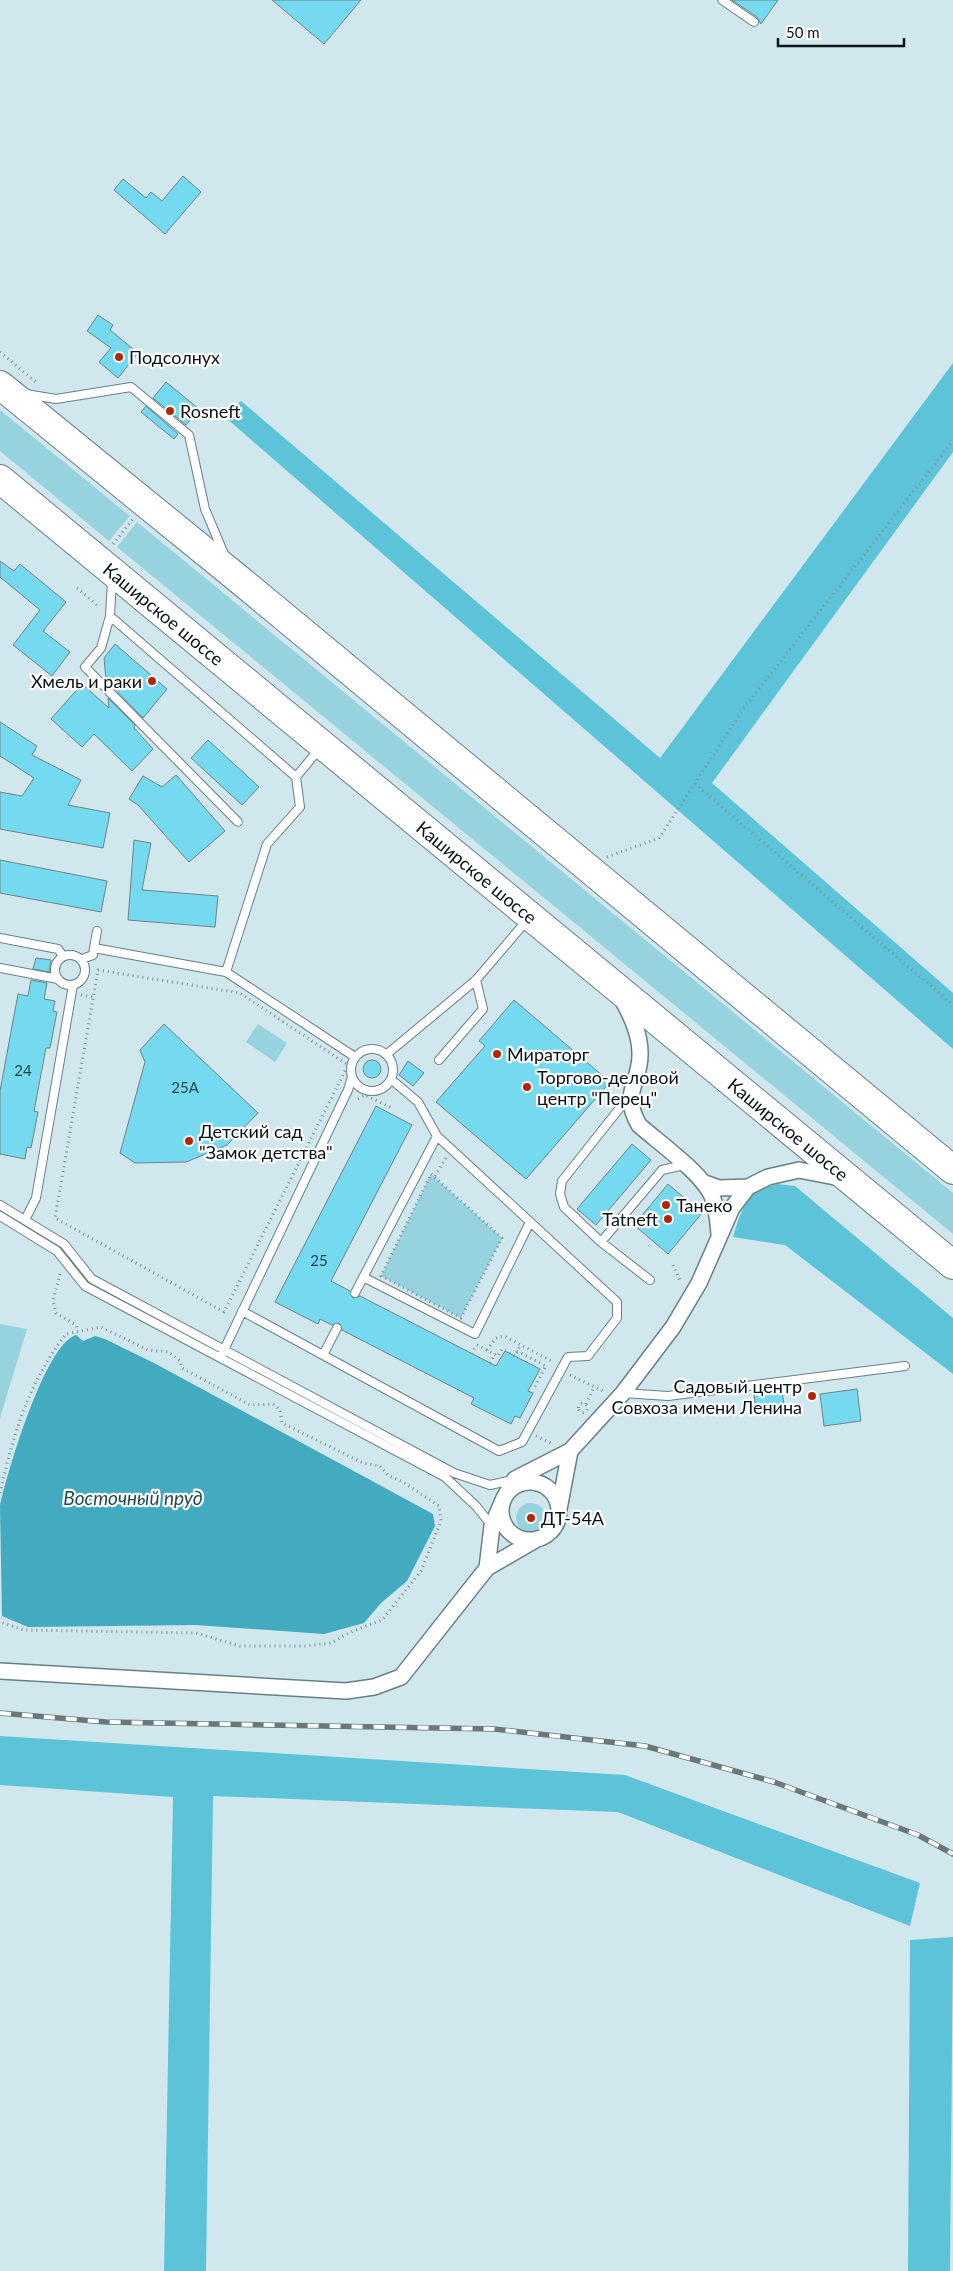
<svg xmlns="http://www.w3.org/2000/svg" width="953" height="2271" font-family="Lato,sans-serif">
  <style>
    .green { fill: #97d2df }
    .forest { fill: #5dc3d8 }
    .water { fill: #42abbf }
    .building { fill: #75daef; stroke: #6d8388 }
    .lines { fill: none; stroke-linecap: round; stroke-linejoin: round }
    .lane-casing { stroke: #697f84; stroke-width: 10 }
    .street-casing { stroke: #697f84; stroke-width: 18 }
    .highway-casing { stroke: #697f84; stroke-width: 30 }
    .path { stroke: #7e9093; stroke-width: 3; stroke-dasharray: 1 4; stroke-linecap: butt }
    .lane { stroke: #fff; stroke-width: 8 }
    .street { stroke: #fff; stroke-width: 15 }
    .highway { stroke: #fff; stroke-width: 28 }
    .rail-casing { stroke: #68787b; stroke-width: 5.5 }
    .rail { stroke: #fff; stroke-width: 4; stroke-dasharray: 11; stroke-linecap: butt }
    .poi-dot { fill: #b22606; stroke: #fff; stroke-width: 2 }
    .labels { text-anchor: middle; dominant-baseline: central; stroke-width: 4.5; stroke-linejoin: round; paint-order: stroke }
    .number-label { font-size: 15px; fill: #24444b }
    .poi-label { font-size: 18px; fill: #091214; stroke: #fff; text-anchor: start }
    .street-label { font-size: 18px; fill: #091214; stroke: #fff }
    .water-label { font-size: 19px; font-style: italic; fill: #1f4c55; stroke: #fff }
  </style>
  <rect width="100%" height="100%" fill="#d0e8ed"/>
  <!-- green -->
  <path class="green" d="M0,410L130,516L109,541L0,451Z
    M137,522L953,1193V1234L117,547Z
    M258,1024L287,1043L275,1062L246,1042Z
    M431,1174L502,1238L461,1318L381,1276Z
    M0,1324L27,1329L0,1418Z
    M516 1518a15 15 0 1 1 30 0a15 15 0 1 1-30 0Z"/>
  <!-- forest -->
  <path class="forest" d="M953,363V452L712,783L953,993V1049L225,417L241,401L660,758Z
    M777,1184L795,1186L953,1318V1374L785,1245L733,1237C738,1221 743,1201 758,1190C763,1187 772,1186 777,1184Z
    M0,1736L625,1775L920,1883L910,1926L618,1812L213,1796L206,2271H164L173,1797L0,1785Z
    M953,1937L950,2271H908L910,1940Z"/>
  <!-- water -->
  <path class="water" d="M76,1335L83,1341L95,1336L105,1339L154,1363L433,1514L435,1526L407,1581L381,1603L364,1623L324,1634L195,1625L28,1627L2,1616L0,1506C7,1473 45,1344 76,1335Z"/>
  <!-- building -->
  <path class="building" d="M272,0H361L324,44Z
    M732,0H778L761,24L757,17Z
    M183,176L201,192L165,234L114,190L123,179L146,198L151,192L162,201Z
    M98,315L113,325L110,330L138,353L118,378L99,362L111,348L87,331Z
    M166,382L199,409L186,425L153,398Z
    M146,406L178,434L174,439L141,412Z
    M0,561L14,571L20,564L66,602L43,631L70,652L52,676L13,645L40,610L0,577Z
    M115,644L167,689L143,718L106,680L104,658Z
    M82,684L109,708L108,698L135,725L134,728L153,749L132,771L94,734L82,747L51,719Z
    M0,722L37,746L32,755L81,780L68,805L110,813L103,848L0,829V792L22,796L34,778L0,756Z
    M208,740L259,787L242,805L191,758Z
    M176,775L225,831L189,862L138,805L129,799L143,776L162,787Z
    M134,840L151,843L142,890L218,896L215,927L128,920Z
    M0,860L107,881L101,912L0,893Z
    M36,958L51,960L49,972L33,969Z
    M31,980L47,983L44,999L55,1001L53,1011L57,1012L50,1048H46L34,1111L38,1112L31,1148L27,1147L25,1159L0,1154V1091L18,994L28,996Z
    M514,1000L610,1082L526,1179L436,1102L485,1046L479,1041Z
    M164,1024L258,1113L227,1145L208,1153L186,1162L135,1163L120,1153L145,1062L140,1050Z
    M363 1069a9 9 0 1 1 18 0a9 9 0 1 1-18 0Z
    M408,1061L424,1073L413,1086L399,1075Z
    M376,1106L412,1125L331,1281L350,1291L353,1298L360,1296L496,1366L505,1351L540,1369L528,1391L533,1393L520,1418L515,1416L511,1424L471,1404L474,1398L342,1330L339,1323L332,1325L320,1319L318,1324L275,1302Z
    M632,1144L651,1160L596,1225L577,1209Z
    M668,1184L702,1213L668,1254L634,1225Z
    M857,1389L861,1421L824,1426L820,1394Z
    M782,1391L784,1404L756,1408L754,1395Z"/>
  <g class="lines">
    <!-- lane casing -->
    <g class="lane-casing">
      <path id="lane" d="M722,0L754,22
        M26,394L56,399L131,387L189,435L205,509L224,554
        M112,580L110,616L101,648L85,667L238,822
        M110,616L296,777L300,807L267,844L226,972L355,1057
        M296,777L320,748
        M0,938L58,949L63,956
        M94,948L97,931
        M55 970a15 15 0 1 1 30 0a15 15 0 1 1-30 0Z
        M82,959L93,955L94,948L226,972
        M0,968L58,979
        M351 1070a21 21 0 1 1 42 0a21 21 0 1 1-42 0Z
        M387,1054L476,980L528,919
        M439,1060L483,1009L476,980
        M630,1095L562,1181L560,1194L564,1207L601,1242L650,1280
        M0,1205L64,1244L92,1279L454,1473L490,1485L513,1480
        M0,1216L57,1251L85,1286L445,1477L476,1506L492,1526
        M25,1220L36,1198L73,985
        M601,1242L662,1170L684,1165
        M363,1277L475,1334L530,1222
        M355,1293L437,1136
        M242,1311L499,1451L522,1442L568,1357L588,1356L617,1318V1302L437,1136L418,1102L392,1080
        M222,1354L348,1090L352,1077
        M323,1355L337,1328
        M623,1393L668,1396L905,1366"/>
    </g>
    <!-- street casing -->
    <g class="street-casing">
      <path id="street" d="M623,1001C632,1017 640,1034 640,1053C641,1083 620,1092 639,1125C658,1142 702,1173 712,1196C717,1208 718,1221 719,1234
        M705,1183L719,1188L748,1187
        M501 1511a29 29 0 1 1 58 0a29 29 0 1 1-58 0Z
        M559,1509L570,1451
        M487,1568L492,1526L504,1498L515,1479L570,1451L623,1393L673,1327L699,1283L732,1208L748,1187L768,1177L799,1170L840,1178
        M0,1671L346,1691L374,1687L401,1677L487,1568L537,1539"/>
    </g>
    <!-- highway casing -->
    <g class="highway-casing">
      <g id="highway">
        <path d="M0,385L241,581L953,1170"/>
        <path id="s1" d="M0,479L953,1265"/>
      </g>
    </g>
    <!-- path -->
    <path class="path" d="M0,352L38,384
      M113,544L133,519
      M77,588L98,606
      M695,784L953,1005
      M607,857L659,838L744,708L953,441
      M98,970L240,993L348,1065L224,1312L55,1218Z
      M81,995L93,997
      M358,1099L365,1095L392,1108
      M431,1174L502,1238L461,1318L381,1276Z
      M435,1176L446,1158
      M673,1265L681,1283
      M60,1274L53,1301L56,1313L76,1325L78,1331
      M477,1345L498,1356L502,1349L515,1356L521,1344
      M487,1350L496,1338L504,1336L553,1362
      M517,1351L546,1366L533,1390
      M472,1354L476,1345
      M490,1363L495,1354
      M570,1375L605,1392
      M578.5 1408a4.5 4.5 0 1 1 9 0a4.5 4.5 0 1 1-9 0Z
      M586,1404L594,1387
      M536,1436L553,1444
      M0,1493C13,1435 29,1381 66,1334L101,1327L148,1350L169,1352L180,1361L182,1368L250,1405L273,1404L280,1410L282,1423L363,1463L380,1466L389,1476L403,1482L439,1506L441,1521L421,1571L382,1620L353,1631L331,1643L305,1646H240L196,1633L24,1630L0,1622"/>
    <!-- lane -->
    <use href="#lane" class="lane"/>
    <!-- street -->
    <use href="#street" class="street"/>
    <!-- highway -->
    <use href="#highway" class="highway"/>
    <!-- rail casing -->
    <g class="rail-casing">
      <path id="rail" d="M0,1713L106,1722L494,1729L645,1746L774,1782L918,1835L953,1854"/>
    </g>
    <!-- rail -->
    <use href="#rail" class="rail"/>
  </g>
  <!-- markers -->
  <g class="poi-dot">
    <circle cx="119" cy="357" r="5"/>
    <circle cx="170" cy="411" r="5"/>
    <circle cx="152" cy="681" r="5"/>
    <circle cx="497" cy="1054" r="5"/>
    <circle cx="527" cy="1087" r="5"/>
    <circle cx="189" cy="1141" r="5"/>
    <circle cx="666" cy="1205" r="5"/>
    <circle cx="668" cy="1219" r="5"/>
    <circle cx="812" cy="1396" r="5"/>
    <circle cx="531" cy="1518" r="5"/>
  </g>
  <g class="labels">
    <!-- number labels -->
    <g class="number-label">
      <text x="23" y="1070">24</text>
      <text x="185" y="1087">25А</text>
      <text x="319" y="1260">25</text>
    </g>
    <!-- poi labels -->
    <g class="poi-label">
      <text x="129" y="357">Подсолнух</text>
      <text x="180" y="411">Rosneft</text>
      <text x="142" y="681" text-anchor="end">Хмель и раки</text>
      <text x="507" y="1054">Мираторг</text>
      <text x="537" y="1077">Торгово-деловой<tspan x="537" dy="21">центр "Перец"</tspan></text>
      <text x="199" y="1131">Детский сад<tspan x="199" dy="21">"Замок детства"</tspan></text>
      <text x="676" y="1205">Танеко</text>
      <text x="658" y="1219" text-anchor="end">Tatneft</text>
      <text x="802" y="1386" text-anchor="end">Садовый центр<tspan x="802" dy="21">Совхоза имени Ленина</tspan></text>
      <text x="541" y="1518">ДТ-54А</text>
    </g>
    <!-- street labels -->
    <g class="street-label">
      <text stroke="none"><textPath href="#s1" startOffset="212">Каширское шоссе</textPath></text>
      <text stroke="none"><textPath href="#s1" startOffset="618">Каширское шоссе</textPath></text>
      <text stroke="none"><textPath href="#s1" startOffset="1022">Каширское шоссе</textPath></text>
    </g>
    <!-- water labels -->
    <g class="water-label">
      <text x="133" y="1497">Восточный пруд</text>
    </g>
  </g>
  <!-- scale -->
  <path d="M778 38v8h126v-8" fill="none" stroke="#091214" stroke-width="2.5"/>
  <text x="786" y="38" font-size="15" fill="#091214" stroke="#ffffff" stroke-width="4" paint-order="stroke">50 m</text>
</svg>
